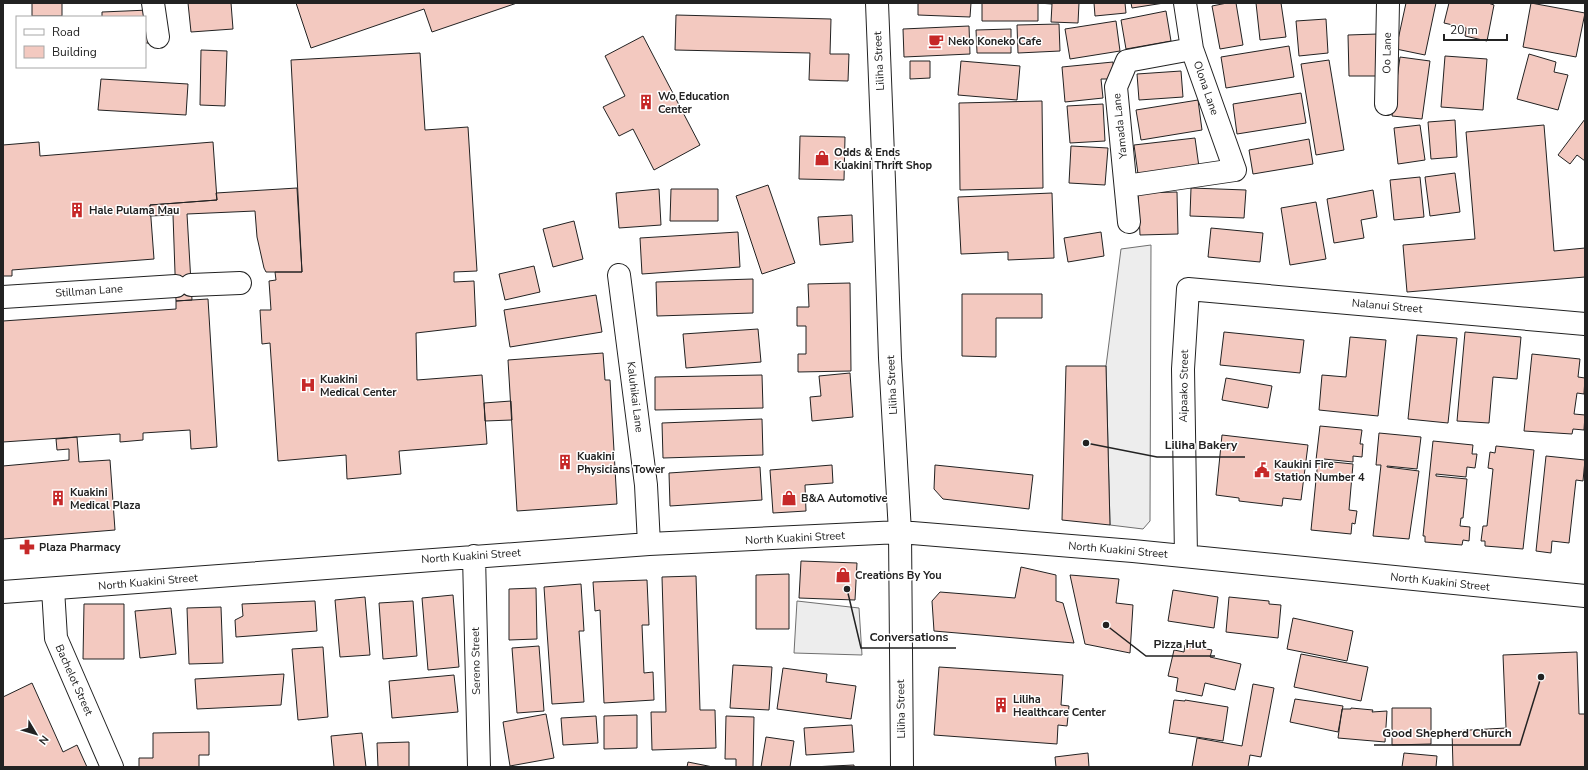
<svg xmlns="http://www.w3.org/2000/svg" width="1588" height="770" font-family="'Nunito Sans',sans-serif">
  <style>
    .parking { fill: #ededed; stroke: #6f6f6f }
    .building { fill: #f3c9c0; stroke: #222 }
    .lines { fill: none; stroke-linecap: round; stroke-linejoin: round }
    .minor-casing { stroke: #222; stroke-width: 24 }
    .minor { stroke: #fff; stroke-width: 22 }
    .labels { text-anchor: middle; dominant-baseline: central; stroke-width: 3; stroke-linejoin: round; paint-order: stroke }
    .poi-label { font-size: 11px; font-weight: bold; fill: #222; stroke: #fff; text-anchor: start }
    .street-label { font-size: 11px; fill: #222; stroke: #fff }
    .leader { fill: none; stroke: #222; stroke-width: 1.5 }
    .callout-dot { fill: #222; stroke: #fff; stroke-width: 1.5 }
    .callout-label { font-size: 12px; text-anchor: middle; font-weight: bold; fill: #222; stroke: #fff; stroke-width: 3; stroke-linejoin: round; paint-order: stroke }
  </style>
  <rect width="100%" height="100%" fill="#fff"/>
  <!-- parking -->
  <path class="parking" d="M1151,245L1150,521L1143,529L1110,525L1106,366L1121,249Z
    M797,601L859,608L862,655L794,653Z"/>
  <!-- building -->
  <path class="building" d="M32,3H62V16H32Z
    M188,3H231L233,29L191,32Z
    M296,3H517L432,32L424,9L311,48Z
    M918,3H971L970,17L918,15Z
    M982,3H1038V21H982Z
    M1038,3H1079L1078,23L1051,22L1052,4Z
    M1094,3H1125L1126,13L1095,16Z
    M1131,3H1164L1132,8Z
    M1227,3H1236L1243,45L1220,49L1212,6Z
    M1256,3H1281L1286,37L1260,40Z
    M1406,3H1436L1425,55L1396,49Z
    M1449,3H1488L1494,5L1487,41L1465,36L1466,28L1444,23Z
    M1531,3L1585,13L1576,57L1523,47Z
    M149,10L150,43H145V17H102V12Z
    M1166,11L1171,41L1126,49L1121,20Z
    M676,15L831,19L830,54H849L848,81L809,80L810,53L675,50Z
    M1326,19L1328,53L1299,56L1296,21Z
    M1116,21L1120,51L1070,59L1065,29Z
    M1059,24L1060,51L1018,53L1017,25Z
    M969,26L970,54L904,57L903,29Z
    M1011,29V53H977L976,30Z
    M1378,34L1379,76H1349L1348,35Z
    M643,36L700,145L654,170L633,129L619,136L603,107L625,96L605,56Z
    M1289,46L1294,77L1226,88L1221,57Z
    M201,50L227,51L225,106L200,105Z
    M420,53L425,130L468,127L477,271L454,272V282L474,281L476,326L416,333L417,380L482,375L487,444L399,451L401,474L347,479L346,455L278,461L270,343L262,344L260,310H271L269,281L276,280L275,272H302L291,60Z
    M1529,54L1556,62L1554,72L1568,75L1558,110L1517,99Z
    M1445,56L1487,59L1483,110L1441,107Z
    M1400,57L1430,61L1422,119L1392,116Z
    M1329,60L1344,150L1316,155L1301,64Z
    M910,61H930V78L910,79Z
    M961,61L1020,66L1017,100L958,95Z
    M1113,62L1114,79H1101L1103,98L1065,102L1062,67Z
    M1181,71L1183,97L1139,100L1137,74Z
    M101,79L188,84L186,115L98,110Z
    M1301,93L1306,123L1237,134L1233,104Z
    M1198,100L1202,130L1141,140L1136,110Z
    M1042,101L1043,188L960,190L959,103Z
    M1103,104L1105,141L1070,143L1067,106Z
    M1585,119V161L1577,155L1570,164L1558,155Z
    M1455,120L1457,157L1431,159L1428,122Z
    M1420,125L1425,160L1398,164L1394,128Z
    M1544,125L1554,251L1585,248V277L1407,292L1403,245L1475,239L1466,132Z
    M800,136L845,137L844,180L799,179Z
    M1195,138L1199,167L1138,174L1134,145Z
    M1309,139L1313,164L1253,174L1249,150Z
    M39,142L40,156L213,142L217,200L150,205L154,259L12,270V276H3V145Z
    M1071,146L1108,148L1105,185L1069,183Z
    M1455,173L1460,212L1430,216L1425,177Z
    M1420,177L1424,217L1394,220L1390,180Z
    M768,185L795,263L762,274L736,196Z
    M297,188L302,272H266L264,268L257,237L255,211L187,214L192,300L176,301L173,215L150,216V205L217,200L216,193Z
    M1191,188L1246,190L1244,218L1190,216Z
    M659,189L661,225L619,228L616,193Z
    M671,189H718V221H670Z
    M1373,190L1377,217L1361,220L1364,238L1334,243L1327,199Z
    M1177,192L1178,234L1140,235L1138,193Z
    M1052,193L1054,258L1008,260V252L961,254L958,197Z
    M1316,202L1326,259L1290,265L1281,208Z
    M852,215L853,242L820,245L818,217Z
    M574,221L583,259L553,267L543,229Z
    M1211,228L1263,233L1260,262L1208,257Z
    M738,232L740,267L642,274L640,238Z
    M1101,232L1104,256L1068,262L1064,238Z
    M534,266L540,292L505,300L499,274Z
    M753,279V313L657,316L656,282Z
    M850,283L851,371L798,372V354H806V326H797V307H809L808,284Z
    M962,294H1042V318H996V357L962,356Z
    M596,295L602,332L510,347L504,310Z
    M208,299L217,447L191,449L190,430L143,433V440L120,442V434L3,442V321L176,309V301Z
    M758,329L761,362L686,368L683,334Z
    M1224,332L1304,340L1300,373L1220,365Z
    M1465,332L1521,337L1517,379L1493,377L1489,423L1457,421Z
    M1417,335L1457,338L1448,423L1408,419Z
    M1350,337L1386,340L1378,416L1319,410L1322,375L1346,377Z
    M603,353L605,380H610L617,504L517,511L508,360Z
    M1532,354L1580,359L1578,377L1585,378L1584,394L1577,393L1574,414L1585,415L1584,430L1573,429L1572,434L1524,431Z
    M1066,366H1106L1110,525L1062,520Z
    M850,373L853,417L812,421L810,397L821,396L819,376Z
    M762,375L763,408L655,410V377Z
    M1226,378L1272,386L1268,408L1222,400Z
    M511,401L512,420L485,421L484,403Z
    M762,419L763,455L663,458L662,423Z
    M1320,426L1362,430L1360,444H1363L1362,457L1353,456V462L1324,459L1323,461L1353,464L1349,510L1357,511L1355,524L1352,523L1351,534L1311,530L1318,460H1316Z
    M1379,433L1421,437L1417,469L1387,466V467L1419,471L1409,539L1373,536L1381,465H1376Z
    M1222,435L1308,445L1301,500L1283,498L1282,506L1239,501V498L1216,495Z
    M77,437L79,462L110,460L115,530L3,539V466L69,460V449L57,450L56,439Z
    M1433,441L1473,445L1472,454H1477L1475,468L1467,467L1466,477L1436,474V476L1467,479L1463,518H1461L1460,526L1470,527L1469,541L1463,540L1462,545L1425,542V536H1423Z
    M1496,446L1534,450L1523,549L1485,546V541H1481L1483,526H1487L1493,469L1488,468L1490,452L1495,453Z
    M1546,456L1585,460L1583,481L1576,480L1569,543L1552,541L1551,553L1536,551Z
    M832,465L833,483L805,485L806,511L773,513L770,470Z
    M935,465L1033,475L1029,509L943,499L934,489Z
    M760,467L762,500L670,506L669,473Z
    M801,561L857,563L855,600L799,598Z
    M1021,567L1056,575V601L1063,603L1074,643L934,631L932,601L940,592L1015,598Z
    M789,574V629H756V575Z
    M1070,575L1119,579L1116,603L1133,605L1130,653L1085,644Z
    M696,576L700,710H715L716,748L652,750L651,712H666L662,577Z
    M647,580L649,625H642L644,673L653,672L654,700L604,703L600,610L595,611L593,582Z
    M581,584L584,631H579L584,702L552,704L544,587Z
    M536,588L537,639L509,640V589Z
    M1173,590L1218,597L1214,628L1168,621Z
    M453,595L459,667L428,670L422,598Z
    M365,597L370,655L340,657L335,600Z
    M1229,597L1269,601V604L1281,605L1278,638L1226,632Z
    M315,601L317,631L236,637L235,620L243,616L242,604Z
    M413,601L417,656L383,659L379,603Z
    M84,604H124V659H83Z
    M221,607L223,663L189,664L187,608Z
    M171,608L176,654L140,658L135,611Z
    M1293,618L1353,631L1347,661L1287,649Z
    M1185,645L1212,650L1210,657L1241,664L1235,690L1205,683L1202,696L1176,691L1178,678L1168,676L1174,650L1184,652Z
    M539,646L544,711L517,713L512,648Z
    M323,647L328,717L298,720L292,649Z
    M1577,652L1579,714H1585V767H1453L1452,731L1506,728L1503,655Z
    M1301,654L1368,667L1361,701L1294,687Z
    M733,665L772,667L769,710L730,708Z
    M939,667L1063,675L1061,705L1069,706L1067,726L1058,725L1057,744L934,735Z
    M783,668L827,674L826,682L856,686L851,719L777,709Z
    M284,674L281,705L197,709L195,679Z
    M454,675L458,712L392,718L389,681Z
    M32,683L63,752L77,745L87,767H3V697Z
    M1253,684L1274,688L1261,757L1250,755L1248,767H1192L1197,738L1242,746Z
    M1295,699L1343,706L1338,732L1290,722Z
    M1174,700L1185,701V700L1228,707L1223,741L1169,733Z
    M1351,708L1373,710L1372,712L1387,711L1385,742L1338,738L1342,709H1351Z
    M1392,708H1431V744L1392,745Z
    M546,714L554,758L510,766L503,722Z
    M637,715V748L604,749V716Z
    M596,716L598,743L563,745L561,718Z
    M726,716L754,717L753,767H736V759H725Z
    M852,725L854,752L806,755L804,728Z
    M209,732V755H199V767H139V758H153V733Z
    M362,733L366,767H334L331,736Z
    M766,737L794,741L790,767H761Z
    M409,742V767H378L377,743Z
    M1088,753L1089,767H1056L1055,757Z
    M1404,753L1437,756L1436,767H1402Z
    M688,762L713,767H687Z
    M854,765V767H811Z"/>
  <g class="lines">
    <!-- minor casing -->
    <g class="minor-casing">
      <path id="minor" d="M153,3L158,37
        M877,3L884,181L890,358L900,532L902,767
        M1386,104L1388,3
        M1126,186L1235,170L1192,49L1185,3
        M1129,222L1116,87L1127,61L1192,49
        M619,275L646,485L649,544
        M191,285L240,283
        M3,297L176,286
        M474,556L479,767
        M1186,556L1183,369L1188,289L1585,324
        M53,589L56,638L112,767
        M3,592L649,544L900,532L1133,551L1585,596"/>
    </g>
    <!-- minor -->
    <use href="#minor" class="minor"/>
  </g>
  <!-- icons -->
  <defs>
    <g id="cafe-bare" transform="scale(1.2)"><path d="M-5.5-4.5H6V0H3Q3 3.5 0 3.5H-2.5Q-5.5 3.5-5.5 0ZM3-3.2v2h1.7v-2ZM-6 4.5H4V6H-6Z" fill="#c62828" stroke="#fff" stroke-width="2.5" paint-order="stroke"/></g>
    <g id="building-bare" transform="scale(1.2)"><path d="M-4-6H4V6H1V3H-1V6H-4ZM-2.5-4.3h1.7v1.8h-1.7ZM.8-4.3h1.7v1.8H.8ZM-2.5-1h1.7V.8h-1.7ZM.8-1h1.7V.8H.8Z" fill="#c62828" stroke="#fff" stroke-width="2.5" paint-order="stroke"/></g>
    <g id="shop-bare" transform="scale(1.2)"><path d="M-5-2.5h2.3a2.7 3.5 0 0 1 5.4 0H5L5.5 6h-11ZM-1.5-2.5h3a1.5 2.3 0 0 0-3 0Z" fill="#c62828" stroke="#fff" stroke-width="2.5" paint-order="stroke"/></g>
    <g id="hospital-bare" transform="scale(1.2)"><path d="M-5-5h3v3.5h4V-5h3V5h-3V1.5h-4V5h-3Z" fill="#c62828" stroke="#fff" stroke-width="2.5" paint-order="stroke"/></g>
    <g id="civic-bare" transform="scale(1.2)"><path d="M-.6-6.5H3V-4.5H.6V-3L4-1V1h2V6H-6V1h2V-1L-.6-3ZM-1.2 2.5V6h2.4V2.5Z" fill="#c62828" stroke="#fff" stroke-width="2.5" paint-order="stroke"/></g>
    <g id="pharmacy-bare" transform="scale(1.2)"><path d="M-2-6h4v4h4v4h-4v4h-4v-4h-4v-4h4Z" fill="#c62828" stroke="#fff" stroke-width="2.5" paint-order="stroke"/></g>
  </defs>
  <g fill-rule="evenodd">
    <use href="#cafe-bare" x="936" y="41"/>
    <use href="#building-bare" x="646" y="102"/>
    <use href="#shop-bare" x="822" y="158"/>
    <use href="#building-bare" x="77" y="210"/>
    <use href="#hospital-bare" x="308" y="385"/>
    <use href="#building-bare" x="565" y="462"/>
    <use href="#civic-bare" x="1262" y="470"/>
    <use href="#building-bare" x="58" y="498"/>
    <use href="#shop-bare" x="789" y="498"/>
    <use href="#pharmacy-bare" x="27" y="547"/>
    <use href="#shop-bare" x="843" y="575"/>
    <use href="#building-bare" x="1001" y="705"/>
  </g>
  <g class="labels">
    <!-- poi labels -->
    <g class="poi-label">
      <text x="948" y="41">Neko Koneko Cafe</text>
      <text x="658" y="96">Wo Education<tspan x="658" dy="13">Center</tspan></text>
      <text x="834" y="152">Odds &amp; Ends<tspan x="834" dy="13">Kuakini Thrift Shop</tspan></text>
      <text x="89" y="210">Hale Pulama Mau</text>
      <text x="320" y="379">Kuakini<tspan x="320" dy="13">Medical Center</tspan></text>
      <text x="577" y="456">Kuakini<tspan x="577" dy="13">Physicians Tower</tspan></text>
      <text x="1274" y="464">Kaukini Fire<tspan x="1274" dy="13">Station Number 4</tspan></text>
      <text x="70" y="492">Kuakini<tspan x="70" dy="13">Medical Plaza</tspan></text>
      <text x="801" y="498">B&amp;A Automotive</text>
      <text x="39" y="547">Plaza Pharmacy</text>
      <text x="855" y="575">Creations By You</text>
      <text x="1013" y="699">Liliha<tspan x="1013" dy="13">Healthcare Center</tspan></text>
    </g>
    <!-- street labels -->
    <g class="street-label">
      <text transform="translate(1387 53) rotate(-89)">Oo Lane</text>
      <text transform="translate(879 61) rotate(-93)">Liliha Street</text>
      <text transform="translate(1206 88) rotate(71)">Olona Lane</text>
      <text transform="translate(1120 126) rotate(-96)">Yamada Lane</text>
      <text transform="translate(89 291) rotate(-4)">Stillman Lane</text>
      <text transform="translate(1387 306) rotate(5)">Nalanui Street</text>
      <text transform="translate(892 385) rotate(-93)">Liliha Street</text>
      <text transform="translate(1184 386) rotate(-89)">Aipaako Street</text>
      <text transform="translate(635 397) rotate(83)">Kaluhikai Lane</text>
      <text transform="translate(795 538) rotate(-3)">North Kuakini Street</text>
      <text transform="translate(1118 550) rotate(5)">North Kuakini Street</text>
      <text transform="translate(471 556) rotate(-4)">North Kuakini Street</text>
      <text transform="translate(148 582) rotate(-5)">North Kuakini Street</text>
      <text transform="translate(1440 582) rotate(6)">North Kuakini Street</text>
      <text transform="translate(476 661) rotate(-91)">Sereno Street</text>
      <text transform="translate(74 680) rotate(66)">Bachelot Street</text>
      <text transform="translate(901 709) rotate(-91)">Liliha Street</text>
    </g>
  </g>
  <!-- callouts -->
  <path class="leader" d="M1086 443L1157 457H1245M847 589L861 648H956M1106 625L1146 656H1215M1541 677L1520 745H1374"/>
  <g class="callout-dot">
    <circle cx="1086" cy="443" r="4"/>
    <circle cx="847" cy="589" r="4"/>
    <circle cx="1106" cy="625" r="4"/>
    <circle cx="1541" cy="677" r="4"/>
  </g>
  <g class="callout-label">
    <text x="1201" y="449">Liliha Bakery</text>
    <text x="909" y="641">Conversations</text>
    <text x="1180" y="648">Pizza Hut</text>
    <text x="1447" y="737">Good Shepherd Church</text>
  </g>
  <!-- border -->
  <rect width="1588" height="770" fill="none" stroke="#222222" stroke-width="8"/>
  <!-- legend -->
  <rect x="16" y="16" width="130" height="52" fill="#ffffff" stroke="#a7a7a7"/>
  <rect x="24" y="29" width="20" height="6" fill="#ffffff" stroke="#a7a7a7"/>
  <text x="52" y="36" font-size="12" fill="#222222">Road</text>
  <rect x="24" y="46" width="20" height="12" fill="#f3c9c0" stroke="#a7a7a7"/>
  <text x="52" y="56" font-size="12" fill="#222222">Building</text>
  <!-- north arrow -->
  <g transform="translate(36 734) rotate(128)" stroke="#ffffff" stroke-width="3" paint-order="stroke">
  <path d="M0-3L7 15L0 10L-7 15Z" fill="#222222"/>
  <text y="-6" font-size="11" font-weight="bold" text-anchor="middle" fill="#222222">N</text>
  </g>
  <!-- scale -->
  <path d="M1444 34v6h63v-6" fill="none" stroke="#222222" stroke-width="2"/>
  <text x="1450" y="34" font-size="12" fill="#222222" stroke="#ffffff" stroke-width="3" paint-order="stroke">20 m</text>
</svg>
